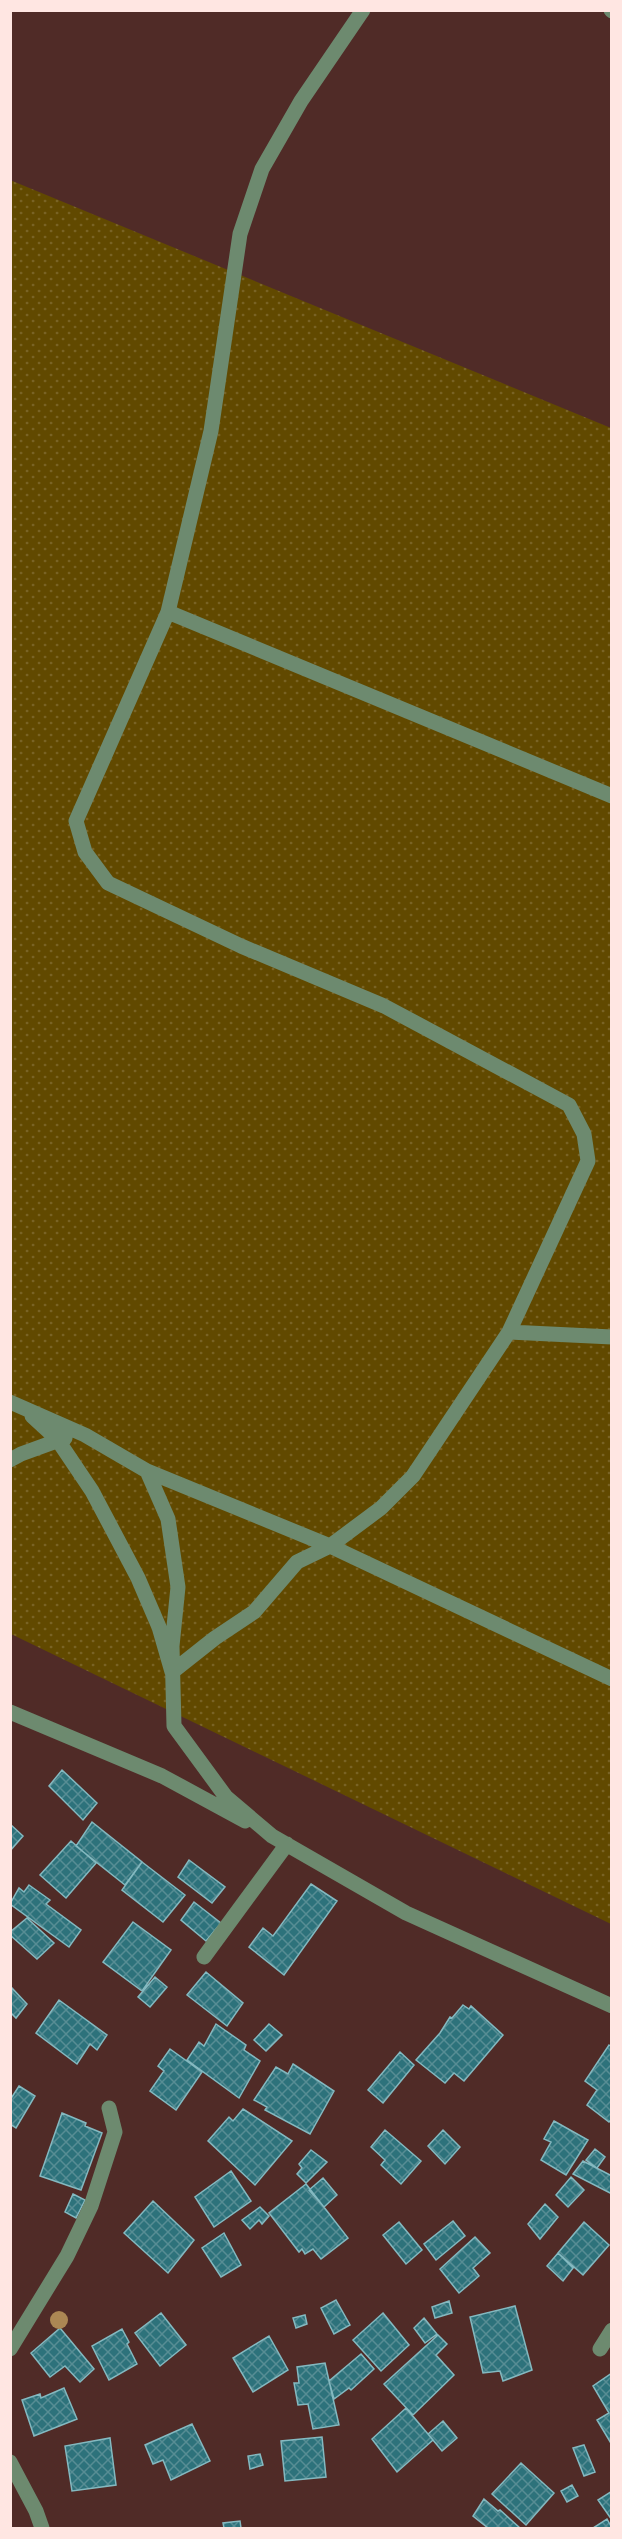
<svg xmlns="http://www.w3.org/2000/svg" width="622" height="2539" font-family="'Varela Round',sans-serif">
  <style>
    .grass { fill: url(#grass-dots) }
    .building { fill: url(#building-cross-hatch); stroke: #84b9c0; stroke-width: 1.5 }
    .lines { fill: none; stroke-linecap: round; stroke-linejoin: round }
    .minor { stroke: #6d8a6f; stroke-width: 15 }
    .tree { fill: #ac8754 }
  </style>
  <defs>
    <pattern id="grass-dots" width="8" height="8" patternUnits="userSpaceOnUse" patternTransform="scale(1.5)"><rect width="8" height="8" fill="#614900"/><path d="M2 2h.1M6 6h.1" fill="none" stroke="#796325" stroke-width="1.8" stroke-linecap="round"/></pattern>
    <pattern id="building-cross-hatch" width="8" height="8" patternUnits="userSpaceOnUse" patternTransform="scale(1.5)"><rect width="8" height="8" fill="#2d727b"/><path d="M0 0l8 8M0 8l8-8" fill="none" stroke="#578d94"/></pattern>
  </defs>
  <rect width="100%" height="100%" fill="#502b27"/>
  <!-- grass -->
  <path class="grass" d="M10,180L611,428V1924L11,1634Z"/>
  <!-- building -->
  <path class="building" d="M62,1770L97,1803L83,1820L49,1786Z
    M92,1822L142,1862L125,1885L76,1846Z
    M10,1824L23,1836L10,1851Z
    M71,1841L96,1863L66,1898L40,1875Z
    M189,1860L225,1887L212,1903L178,1877Z
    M142,1862L185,1895L163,1922L122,1890Z
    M311,1884L337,1901L284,1975L249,1947L263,1928L273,1936Z
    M29,1885L50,1900L46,1904L81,1930L69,1947L10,1904L19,1888L24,1892Z
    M194,1902L221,1923L206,1941L181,1920Z
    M27,1918L54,1943L37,1959L10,1935V1932Z
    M133,1922L171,1950L142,1991L103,1962Z
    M206,1972L243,2003L227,2026L187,1995Z
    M155,1977L167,1987L150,2007L138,1997Z
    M12,1988L27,2004L16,2018L10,2012Z
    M59,2000L107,2035L97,2050L90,2044L77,2064L36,2033Z
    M463,2005L469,2009L471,2006L503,2035L464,2081L454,2073L445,2083L416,2060L440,2033L450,2017L452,2018Z
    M216,2024L246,2045L244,2050L260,2061L239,2098L187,2060L199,2042L204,2046Z
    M269,2024L282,2035L266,2051L254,2040Z
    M609,2045L612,2047V2119L609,2122L587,2105L597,2090L585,2081Z
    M170,2049L202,2072L176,2110L150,2091L164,2071L158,2066Z
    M400,2052L414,2065L383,2103L368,2090Z
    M293,2064L334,2091L310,2134L265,2110L267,2107L254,2100L276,2067L288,2074Z
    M19,2086L35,2096L16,2128L10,2124V2100Z
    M243,2109L292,2141L255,2185L208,2141L229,2117L233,2121Z
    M62,2113L86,2123L85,2126L102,2133L81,2190L40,2176Z
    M554,2121L588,2140L566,2175L541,2160L551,2142L544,2139Z
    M385,2130L421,2161L401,2184L381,2165L385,2160L371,2147Z
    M443,2130L460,2147L445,2164L428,2146Z
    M595,2149L605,2157L597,2168L586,2160Z
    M311,2150L327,2162L306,2183L297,2174L302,2168L299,2164Z
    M583,2161L612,2176V2194L573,2174Z
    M231,2171L251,2201L214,2227L195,2197Z
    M571,2177L584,2190L568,2207L556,2195Z
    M323,2178L337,2195L324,2207L309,2190Z
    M306,2184L348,2238L321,2259L313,2249L305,2254L302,2249L299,2252L269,2213Z
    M73,2194L85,2200L76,2218L65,2212Z
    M153,2201L194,2240L168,2273L124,2233Z
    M545,2204L558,2217L540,2239L528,2224Z
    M260,2207L269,2216L262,2224L259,2220L250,2229L242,2220Z
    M453,2221L465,2236L436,2260L424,2244Z
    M399,2222L422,2250L406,2264L383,2235Z
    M584,2222L609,2245L583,2275L558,2253Z
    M224,2233L241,2265L221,2277L202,2248Z
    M475,2237L490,2253L473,2268L479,2276L459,2293L440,2269Z
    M558,2253L573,2268L563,2281L547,2266Z
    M336,2300L350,2325L334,2334L321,2308Z
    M449,2301L452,2313L435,2318L432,2307Z
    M515,2306L532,2370L503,2381L500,2371L483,2373L470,2317Z
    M161,2313L186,2345L160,2366L135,2333Z
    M383,2313L409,2345L381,2371L353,2340Z
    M305,2315L307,2324L296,2328L293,2318Z
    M424,2318L437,2334L425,2343L414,2328Z
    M60,2328L94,2369L80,2382L65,2366L50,2377L31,2353Z
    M122,2329L129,2342L127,2344L137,2364L109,2380L92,2346Z
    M438,2335L447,2344L436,2355L454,2375L413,2415L384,2384Z
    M269,2336L288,2370L253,2392L233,2358Z
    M361,2354L374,2369L351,2390L349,2388L334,2399L329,2381Z
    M325,2363L339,2425L313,2429L308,2404L298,2405L294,2383H299L297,2367Z
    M612,2373V2445L597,2420L609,2413L593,2386Z
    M64,2388L77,2419L34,2436L22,2400L40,2394L41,2398Z
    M406,2408L433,2440L397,2472L372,2439Z
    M443,2421L457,2438L442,2451L428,2434Z
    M192,2424L210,2461L171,2480L163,2460L153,2464L145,2445Z
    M322,2437L326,2477L285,2481L281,2441Z
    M110,2438L116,2485L72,2491L65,2446Z
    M584,2445L595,2472L584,2476L573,2448Z
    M260,2454L263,2465L250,2469L248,2456Z
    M521,2463L554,2493L526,2525L492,2494Z
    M572,2485L578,2496L567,2502L561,2491Z
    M612,2491V2520L598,2500Z
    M484,2499L498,2511L500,2510L520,2528H488L473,2516Z
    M607,2519L612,2528H593Z
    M240,2521L241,2528H224L223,2523Z"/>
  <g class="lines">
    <!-- minor -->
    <path class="minor" d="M611,10L612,11
      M168,612L612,796
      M509,1332L612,1337
      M10,1402L85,1435L147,1471L330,1546L381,1508L413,1476L509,1332L588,1161L584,1134L569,1105L384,1006L241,946L108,883L85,852L76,821L168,612L211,431L240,234L262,169L301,101L363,10
      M32,1416L57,1439L92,1491L138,1578L159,1627L172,1672L215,1638L254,1612L297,1562L330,1546L612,1679
      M10,1460L21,1454L65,1438
      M147,1471L168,1519L178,1587L172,1646L174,1726L226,1797L272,1836L406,1913L612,2006
      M10,1712L162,1776L245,1821
      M204,1957L287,1844
      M10,2349L67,2256L91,2206L115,2132L109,2108
      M600,2349L612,2330
      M10,2462L36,2511L42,2528"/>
  </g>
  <!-- trees -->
  <circle class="tree" cx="59" cy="2320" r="9"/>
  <!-- border -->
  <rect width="622" height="2539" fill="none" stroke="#ffe6e2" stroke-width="24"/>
</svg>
